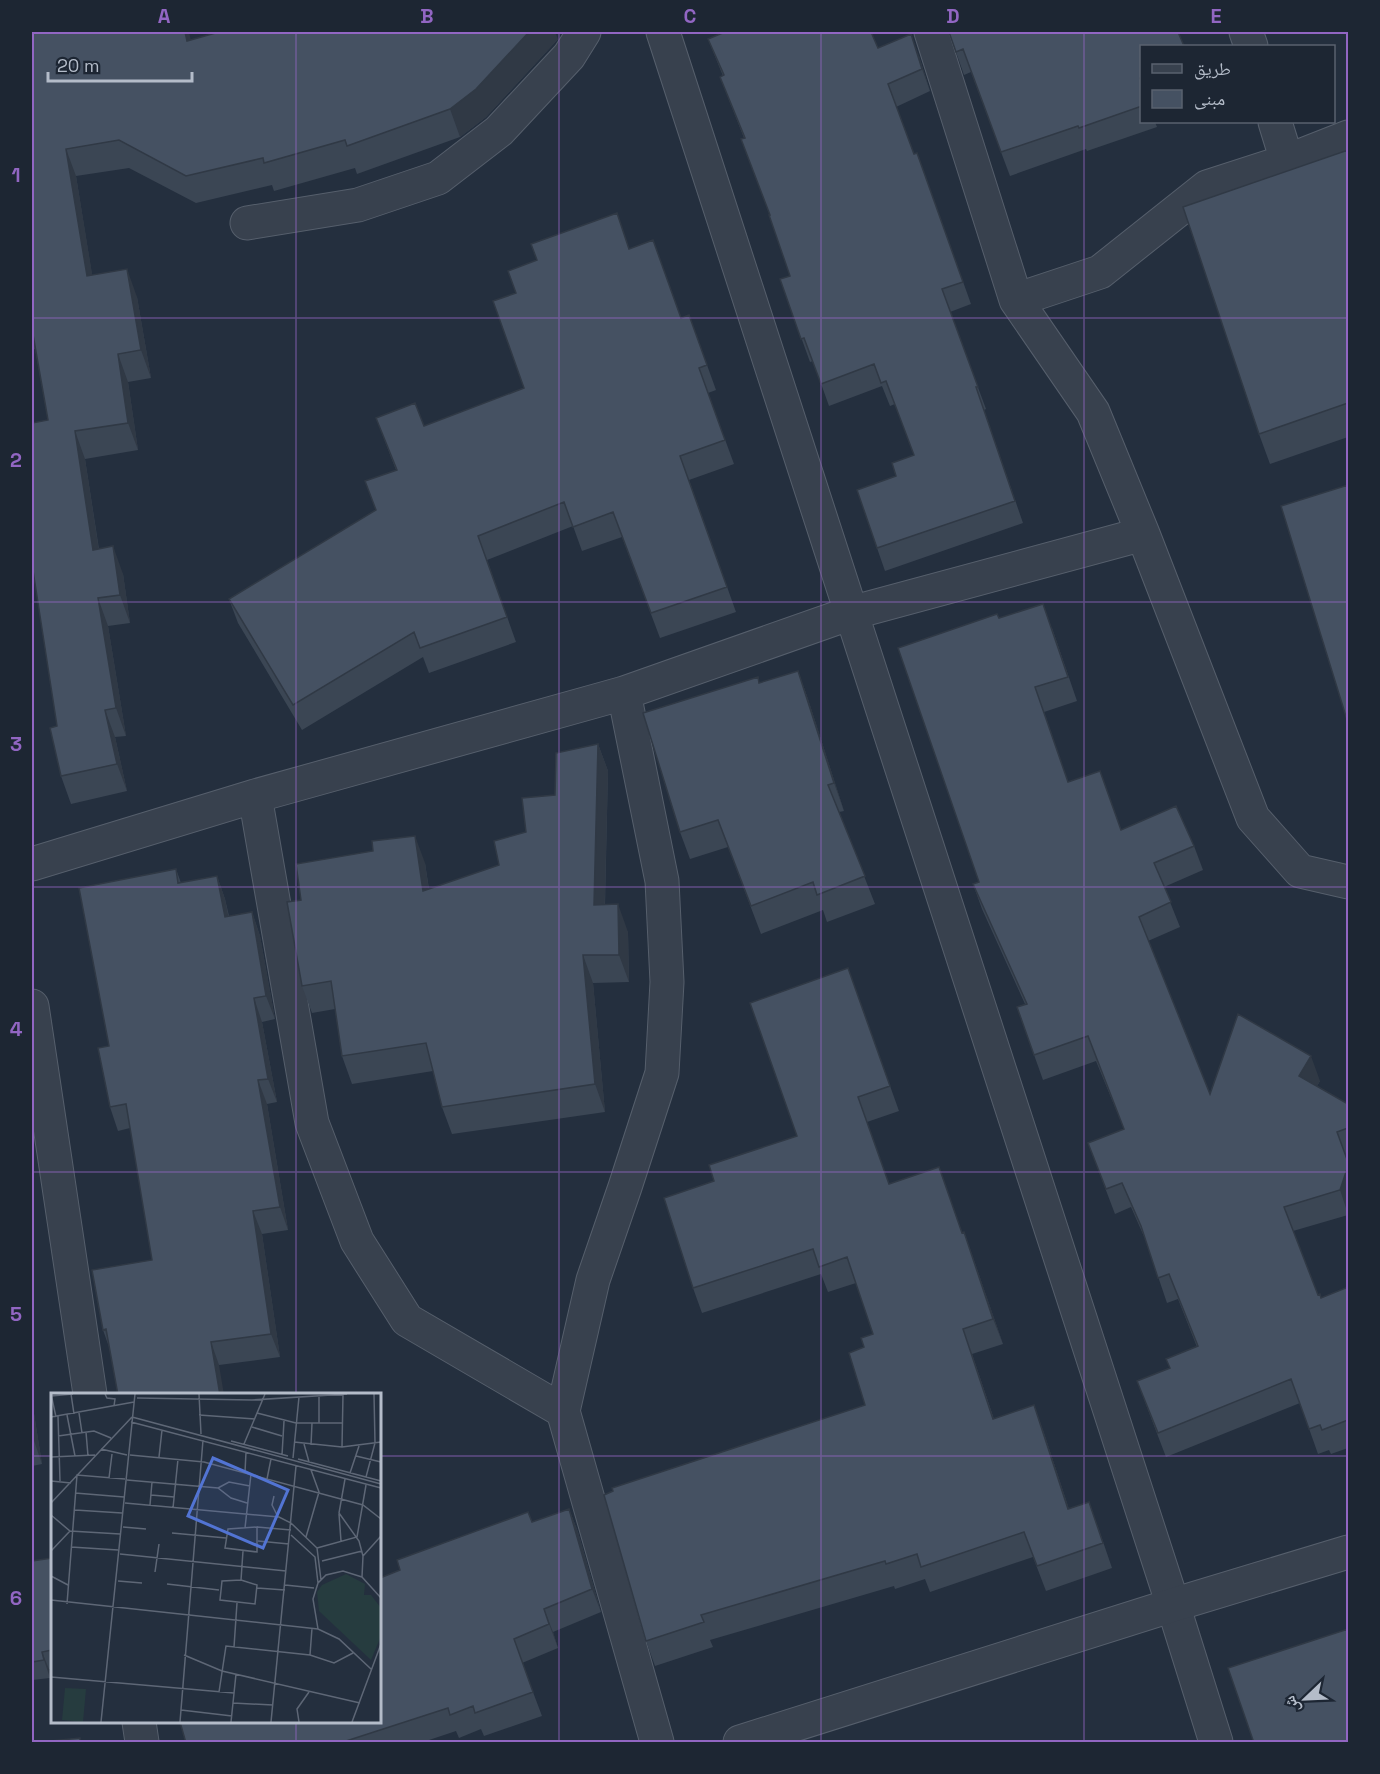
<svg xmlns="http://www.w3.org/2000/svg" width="1380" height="1774" font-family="'Space Grotesk','Noto Naskh Arabic',sans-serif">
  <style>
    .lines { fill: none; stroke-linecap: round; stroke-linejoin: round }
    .minor-casing { stroke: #565f6c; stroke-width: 35 }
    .tertiary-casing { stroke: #565f6c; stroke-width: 35 }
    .minor { stroke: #38414e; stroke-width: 33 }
    .tertiary { stroke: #38414e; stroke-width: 33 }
    .wall { fill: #3b4654 }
    .shaded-wall { fill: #303945 }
    .building { fill: #455162; stroke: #303945; stroke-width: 1.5 }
    .grid { fill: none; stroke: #9266c3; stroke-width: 1.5; stroke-opacity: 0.55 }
    .inset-road { fill: none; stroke: #5e6776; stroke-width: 1.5 }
    .view { fill: #5274d3; fill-opacity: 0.15; stroke: #5274d3; stroke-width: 3 }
    .inset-edge { fill: none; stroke: #b4bcc9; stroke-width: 3 }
    .neatline { fill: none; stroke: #9266c3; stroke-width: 2 }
    .grid-label { font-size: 20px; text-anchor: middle; font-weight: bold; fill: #9266c3 }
  </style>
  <rect width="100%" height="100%" fill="#242f3e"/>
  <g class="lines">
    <!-- minor casing -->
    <g class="minor-casing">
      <path id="minor" d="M663,32L1173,1605L1216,1742
        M931,32L1016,300
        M1246,32L1251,46
        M1275,122L1287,161
        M1348,137L1287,161L1207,187L1100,272L1016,300L1093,412L1143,534L1253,818L1300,871L1348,882
        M247,223L358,205L438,178L499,131L569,56L584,32
        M624,693L662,881L667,982L662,1073L625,1187L593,1280L563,1411L657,1742
        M255,796L312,1123L357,1241L407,1320L563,1411
        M32,864L255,796L624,693L851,613L1143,534
        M32,1006L90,1394
        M139,1722L142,1742"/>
    </g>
    <!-- tertiary casing -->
    <g class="tertiary-casing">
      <path id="tertiary" d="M740,1742L1173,1605L1348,1552"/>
    </g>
    <!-- minor -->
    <use href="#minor" class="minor"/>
    <!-- tertiary -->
    <use href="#tertiary" class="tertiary"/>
  </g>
  <!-- wall -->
  <path class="wall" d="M32,32L191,40L558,39L486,117L460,137L357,174L355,168L274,191L272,185L196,203L129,168L76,176L92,275L137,297L151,378L128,382L138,450L85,459L99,549L123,574L130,623L108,626L126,736L115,737L127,791L71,804L61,776L57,726L48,420L35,349L32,350Z
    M949,32L1142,46V122H1155L1157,127L1087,151L1086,149L1010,176L971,72L964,75Z
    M708,39L878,48L919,56L930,91L896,107L914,154L917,153L971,304L950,312L986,409L984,410L1023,523L885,571L877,548L896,476L914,455L895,404L890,406L882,386L829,406L813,361L810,362L780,279L790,276L744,138L720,77L723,76Z
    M1348,150V437L1270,464L1259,434Z
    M629,249L681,318L689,315L716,390L708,393L734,464L689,480L736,612L660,638L622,537L582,551L573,526L487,560L516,642L429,673L423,657L302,730L238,623L229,599L376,510L396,470L376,418L424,426L524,388L516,293Z
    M999,618L1052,628L1077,701L1044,712L1068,782L1121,830L1194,846L1203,870L1164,887L1180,927L1148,941L1210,1094L1320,1081L1317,1086L1348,1104V1156H1346L1348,1162V1215L1293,1231L1318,1295L1321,1298L1348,1287V1448L1331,1454L1329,1450L1318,1454L1300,1403L1166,1457L1137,1381L1170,1368L1197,1347L1178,1299L1167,1303L1146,1241L1131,1207L1115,1214L1088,1143L1124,1129L1096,1061L1043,1080L1017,1007L1025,1004L982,909L973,884L979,882Z
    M798,671L808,699L844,811L839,812L875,904L827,922L823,910L761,934L728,847L690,859L680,832L760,683Z
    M598,744L608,771L605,905L628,932L629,982L593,983L605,1112L452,1134L442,1107L433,1071L352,1084L342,1056L335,1009L312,1013L302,986L301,900L425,863L429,889L499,865L526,832L555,795Z
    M176,869L181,883L217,876L225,899L229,916L252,912L260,936L275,1019L262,1022L277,1102L267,1104L288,1230L262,1234L280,1357L219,1365L109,1347L103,1330L152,1260L130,1128L118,1131L110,1107L109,1046Z
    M848,968L899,1111L867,1122L889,1184L962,1233L964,1232L1003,1344L972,1354L994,1419L1043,1430L1069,1509L1098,1527L1112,1568L1046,1591L1033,1557L930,1592L925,1579L895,1589L894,1586L710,1640L713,1647L655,1666L646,1641L865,1405L864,1347L873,1334L856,1283L828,1292L821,1274L702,1313L693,1288L714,1181L797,1136Z
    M32,1401L42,1464L32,1466Z
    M569,1509L578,1532L601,1612L553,1632L558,1648L522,1663L542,1716L484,1736L481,1729L459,1738L456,1731L420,1743H186L532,1522Z
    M52,1559V1669H49L50,1678L32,1680V1561Z"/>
  <!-- shaded-wall -->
  <path class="shaded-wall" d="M185,32H189L197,69L187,41Z
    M529,32H555L558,39L486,117L460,137L450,109Z
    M911,34L919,56L930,91L922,69Z
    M66,149L76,176L97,304L87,276Z
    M127,269L137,297L151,378L141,350Z
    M118,354L128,382L138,450L128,423Z
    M75,431L85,459L103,577L93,550Z
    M113,546L123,574L130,623L120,595Z
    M98,598L108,626L126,736L116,708Z
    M798,671L808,699L844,811L834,783Z
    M105,710L115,737L127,791L117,764Z
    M598,744L608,771L604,933L594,905Z
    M415,836L425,863L433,919L423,891Z
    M217,876L225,899L233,940L225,917Z
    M618,904L628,932L629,982L619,955Z
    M252,912L260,936L275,1019L266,996Z
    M583,955L593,983L605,1112L595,1084Z
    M254,998L262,1022L277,1102L268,1079Z
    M1311,1056L1320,1081L1308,1101L1299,1076Z
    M258,1080L267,1104L288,1230L280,1207Z
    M1348,1166V1214L1340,1190Z
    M253,1211L262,1234L280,1357L271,1334Z
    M964,1232L973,1257L1003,1344L993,1319Z
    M211,1342L219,1365L224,1395H220Z
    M32,1401L42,1464L32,1435Z
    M1034,1405L1043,1430L1077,1534L1068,1509Z
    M569,1509L578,1532L601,1612L592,1589Z
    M544,1609L553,1632L558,1648L549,1624Z
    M42,1652L49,1669L50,1678L44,1660Z"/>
  <!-- building -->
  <path class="building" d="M32,32H185L187,41L219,32H529L476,89L450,109L347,146L345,140L264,163L263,158L186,176L119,140L66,149L87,276L127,269L141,350L118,354L128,423L75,431L93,550L113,546L120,595L98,598L116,708L105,710L117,764L61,776L50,728L57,726L32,564V423L48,420L32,329Z
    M725,32H871L878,48L911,34L922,69L888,84L914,154L917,153L963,282L942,289L978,387H976L1015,501L877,548L857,490L896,476L892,463L914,455L886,381L881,383L874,364L821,384L804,338L801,339L780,279L790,276L769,215H770L741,139L745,138L720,77L724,75L708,39Z
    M949,32H1178L1184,46H1142V77L1140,78L1142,83V106L1079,128L1078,126L1001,152L963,49L956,52Z
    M1348,150V403L1259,434L1183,207Z
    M617,213L629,249L653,240L681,318L689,315L707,365L699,368L725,440L680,456L727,587L651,613L613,512L573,527L564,502L478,536L507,617L420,648L414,632L293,705L229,599L376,510L365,481L397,470L376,418L415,403L424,426L524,388L493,301L516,293L508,271L537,260L531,244Z
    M1348,485V723L1281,506Z
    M1043,604L1068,677L1035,687L1068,782L1100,771L1121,830L1176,806L1194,846L1154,863L1171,902L1139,917L1210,1094L1238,1014L1311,1056L1299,1076L1348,1104V1128L1337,1132L1348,1162V1166L1340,1190L1284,1207L1318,1295L1320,1294L1321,1298L1348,1287V1420L1322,1430L1320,1425L1309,1429L1291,1379L1158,1433L1137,1381L1170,1368L1166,1359L1198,1346L1169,1274L1158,1278L1141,1226L1122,1183L1106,1189L1088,1143L1124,1129L1088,1036L1034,1055L1017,1007L1027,1004L973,884L979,882L898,648L997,614L999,618Z
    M798,671L834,783L828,785L865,876L817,895L813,882L751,906L718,820L680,832L643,713L758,677L759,683Z
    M598,744L594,905L618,904L619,955H583L595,1084L442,1107L426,1043L342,1056L331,981L302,986L287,902L301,900L296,864L373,851L372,841L415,836L423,891L499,865L494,841L526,832L522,798L555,795L556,753Z
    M176,869L178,883L217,876L225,917L252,912L266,996L254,998L268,1079L258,1080L280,1207L253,1211L271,1334L211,1342L220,1395H118L106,1329L103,1330L92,1270L152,1260L126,1104L110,1107L98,1048L109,1046L79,888Z
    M848,968L890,1086L858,1097L889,1184L939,1167L962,1233L964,1232L993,1319L963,1329L993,1419L1034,1405L1068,1509L1089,1502L1103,1543L1037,1566L1024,1532L921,1567L917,1554L886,1564L885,1561L701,1615L704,1622L646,1641L604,1495L613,1491L612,1488L865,1405L849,1353L864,1347L861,1338L873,1334L847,1257L819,1267L813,1249L693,1288L664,1198L714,1181L709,1165L797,1136L750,1003Z
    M569,1509L592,1589L544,1609L549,1624L514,1639L533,1692L475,1713L473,1706L450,1715L448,1708L340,1743H186L180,1722H380V1578L400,1570L397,1560L528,1512L532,1522Z
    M52,1558V1650L42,1652L44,1660L32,1662V1561Z
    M1348,1629V1743H1254L1228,1668Z
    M80,1738V1743H41V1742Z"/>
  <!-- grid -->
  <path class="grid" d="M296,32V1394M559,32V1742M821,32V1742M1084,32V1742M32,318H1348M32,602H1348M32,887H1348M32,1172H1348M32,1456H52M380,1456H1348M296,1722V1742"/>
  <!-- overview -->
  <g transform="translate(51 1393)">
    <rect width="330" height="330" fill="#242f3e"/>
    <path d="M295,181L314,191L313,202H320L330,215V243L320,267L268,218L266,199L271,192Z" fill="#263c3f"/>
    <path d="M14,295L35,296L32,329L11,327Z" fill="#263c3f"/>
    <path class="inset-road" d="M0,1L5,24M20,1L23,21M54,1L56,5L64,6L63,13M148,1L150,41M0,3L22,1M268,3V30M86,5L201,7L296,1M28,20L31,40M206,20L245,30H291M16,22L24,63M148,22L204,26M7,23L9,88M0,24L83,9M81,24L330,91M80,29L330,95M201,34L231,43M35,39L37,63M7,43L43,38L60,45M180,48L237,63M243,49L291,54L330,49M193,51L214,1M253,51L258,69M260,52L261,30M291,54L292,1M50,56L76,62M79,62L153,69L312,112L330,126M231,62L233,28M305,63L330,69M0,64L44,62M108,64L111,37M242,65L248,4M247,66L330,88M194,79L195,59M299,80L308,53M315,84L324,50L323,1M58,85L61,61M216,86L220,66M294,86L288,120L308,148L312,163M76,87L167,95L180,105L196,110M0,88L20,90M167,95L178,89L199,93M24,100L73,104M100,102L123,104M223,103L221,112L227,124M0,110L81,24M74,110L228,124L240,130L266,155L270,187M99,112L101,89M122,115L127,66M24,117L71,120M288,121L290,148M0,122L19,138L69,141M72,134L95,136M206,134V159L174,155L177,136ZM206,134L240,137M194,135L200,81M121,140L175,145M240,142L264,164L267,190M330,143L312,163L311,184L330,205M255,144L268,99L260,77M207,148L238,151M20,154L67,157M266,155L306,144L315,92M0,158L19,138M69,161L235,178M271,168L311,158M104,179L108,151M0,183L17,192M190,187L206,192L204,211L169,207L171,188ZM190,187L192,158M67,188L91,190M116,191L168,197M234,192L263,195M206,195L234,197M0,207L267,236L288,246L320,276M16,211L26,82L74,86M267,236L262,206L267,190L275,182L292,178L311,184M183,254L186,210M133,262L171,278L309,310M259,262L261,235M0,284L183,300M168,299L175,253L259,262L283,270L302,260M182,310L222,312M130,317L181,323M50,329L84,1M129,329L152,47M180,329L185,281M220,329L245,73M248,329L246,316L258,299M301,329L330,251"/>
    <path class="view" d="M162,65L237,97L212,155L137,123Z"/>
    <rect width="330" height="330" class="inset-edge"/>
  </g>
  <!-- border -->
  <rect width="1380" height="1774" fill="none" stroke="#1d2633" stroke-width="66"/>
  <!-- legend -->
  <rect x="1140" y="45" width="195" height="78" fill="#1d2633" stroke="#59626f" stroke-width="1.5"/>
  <rect x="1152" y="64" width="30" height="9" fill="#38414e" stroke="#59626f" stroke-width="1.5"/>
  <text x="1194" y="75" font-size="18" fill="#b4bcc9">طريق</text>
  <rect x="1152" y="90" width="30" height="18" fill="#455162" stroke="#59626f" stroke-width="1.5"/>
  <text x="1194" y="105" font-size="18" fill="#b4bcc9">مبنى</text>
  <!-- north arrow -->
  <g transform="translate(1305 1699) rotate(247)" stroke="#1d2633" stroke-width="4.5" paint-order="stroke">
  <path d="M0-4.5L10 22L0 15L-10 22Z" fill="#b4bcc9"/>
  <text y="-9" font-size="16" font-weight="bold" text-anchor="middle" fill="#b4bcc9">ش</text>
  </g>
  <!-- scale -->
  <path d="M48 72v9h144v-9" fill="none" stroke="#b4bcc9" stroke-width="3"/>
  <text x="57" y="72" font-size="18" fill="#b4bcc9" stroke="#1d2633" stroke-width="4.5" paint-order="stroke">20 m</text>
  <rect x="33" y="33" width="1314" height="1708" class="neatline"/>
  <g class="grid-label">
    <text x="164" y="23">A</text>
    <text x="427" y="23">B</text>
    <text x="690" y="23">C</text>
    <text x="953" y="23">D</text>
    <text x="1216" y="23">E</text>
    <text x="16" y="182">1</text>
    <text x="16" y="467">2</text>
    <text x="16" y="751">3</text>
    <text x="16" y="1036">4</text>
    <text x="16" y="1321">5</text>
    <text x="16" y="1605">6</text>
  </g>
</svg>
